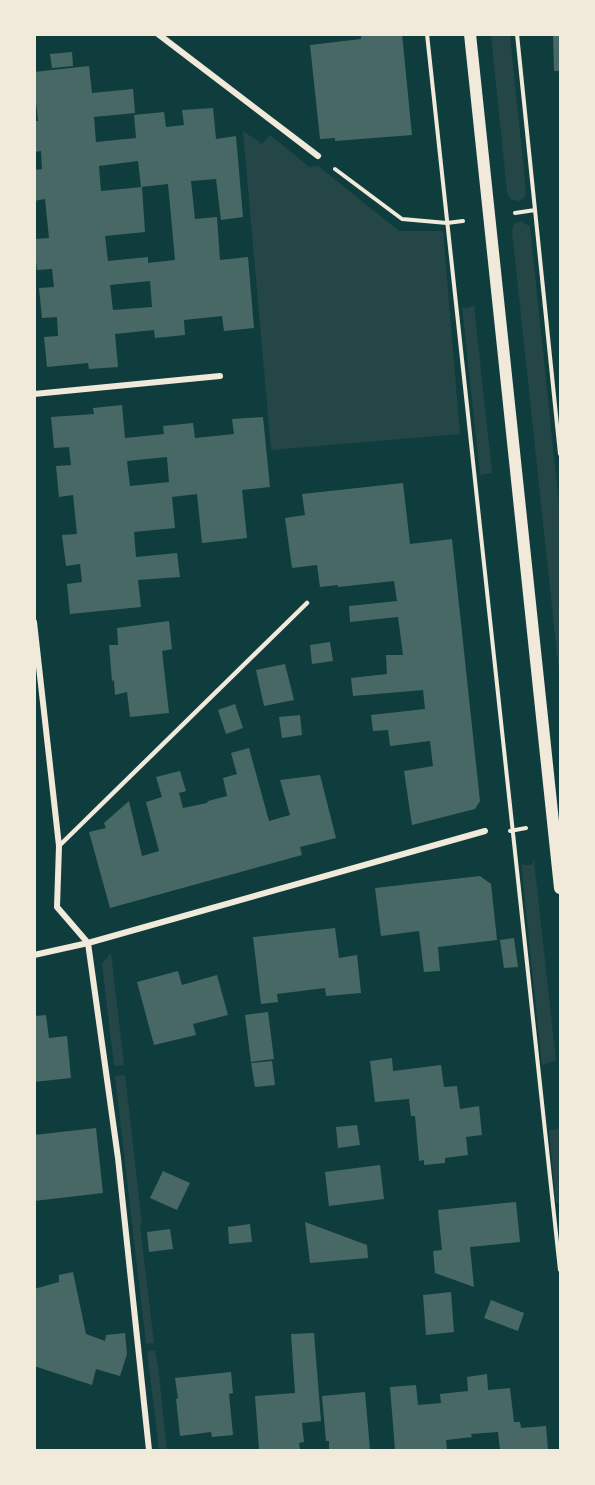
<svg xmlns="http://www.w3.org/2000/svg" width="595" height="1485" font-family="'Fira Sans Condensed',sans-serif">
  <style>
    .green { fill: #244646 }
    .building { fill: #486865; fill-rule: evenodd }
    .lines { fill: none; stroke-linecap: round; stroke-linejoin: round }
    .path { stroke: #f1e9da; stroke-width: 4 }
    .service { stroke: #f1e9da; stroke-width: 4.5 }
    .minor { stroke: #f1e9da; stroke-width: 6 }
    .secondary { stroke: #f1e9da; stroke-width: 12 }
  </style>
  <rect width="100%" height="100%" fill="#0f3d3e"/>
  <!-- green -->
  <path class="green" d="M491,35H510L526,191L524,198L519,201L510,199L507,191Z
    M243,131L262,144L270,135L309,167L318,166L399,231H443L460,434L271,450Z
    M522,221L530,227L560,515V682L512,231L514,224Z
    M474,305L492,473L480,475L462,307L468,308Z
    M534,861L556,1060L542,1065L521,863L524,865H531Z
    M111,953L124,1065L114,1066L102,963Z
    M125,1075L142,1224L140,1225L154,1343L146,1344L115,1076Z
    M560,1129V1203H556L549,1130Z
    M155,1350L158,1366L167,1450H159L147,1351Z"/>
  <!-- building -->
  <path class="building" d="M361,34H402L412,135L335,141V138L320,139L310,45L361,39Z
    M553,34H560V71H554Z
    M72,52L73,66L52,68L50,54Z
    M89,66L92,93L133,89L135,113L94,117L96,142L136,138L134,115L164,112L166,127L184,125L182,110L213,108L216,139L236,136L243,217L221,220L216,179L191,181L195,219L217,217L220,260L248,257L254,328L224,331L222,316L184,320L185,335L155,338L154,330L115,334L118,367L89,369L88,363L47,367L44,337L58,336L57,317L42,318L39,288L54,287L52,269L37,270L34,245V239L49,238L45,199L34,201V170L42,169L41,151L34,152V121H38L36,102L34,103V72ZM138,161L141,187L168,184L175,260L148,263V257L108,261L105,236L145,232L142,187L101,191L99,166ZM150,281L152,307L113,310L110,285Z
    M122,405L125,438L164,434L163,426L193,423L195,438L234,434L232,419L263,417L270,487L242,490L247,538L202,543L197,494L172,497L175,528L134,532L136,557L177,553L180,577L138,580L141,607L70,614L67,584L82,582L80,564L66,566L62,535L77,534L73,495L59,497L56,466L71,465L69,447L54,448L51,417L94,414L93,408ZM167,457L169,482L130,486L127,461Z
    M403,483L410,544L452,539L480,801L475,809L412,825L404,771L433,766L430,741L390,746L388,730L373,731L371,715L425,709L423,690L353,696L351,678L387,674L386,655H403L398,617L350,622L349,606L397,601L394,581L338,587V585L320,587L317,565L292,568L285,518L305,515L302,494Z
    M169,621L172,649L162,651L169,713L130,717L127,692L115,695L114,680L112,681L109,645H118L117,628Z
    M330,642L333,661L312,664L310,645Z
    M285,664L294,700L264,706L256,670Z
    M235,704L243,728L226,734L218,710Z
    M300,715L302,735L282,738L279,717Z
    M249,748L269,821L290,815L280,780L320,775L336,838L300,847L302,855L110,908L89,832L106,828L104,823L129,801L142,856L159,851L146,802L162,797L156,777L180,771L186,791L179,793L183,808L207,803L208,801L227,796L223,778L237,774L231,753Z
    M480,876L491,884L497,940L438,947L440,971L424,972L419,931L381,936L375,888Z
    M335,928L339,958L357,955L361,993L326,996L325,988L277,994L278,1002L261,1004L253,937Z
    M514,938L518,967L504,968L500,940Z
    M178,971L182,985L217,975L228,1015L193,1024L196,1035L154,1045L137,982Z
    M268,1012L274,1059L251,1062L245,1015Z
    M46,1015L49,1038L67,1036L71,1078L34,1082V1016Z
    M392,1058L393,1071L441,1065L444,1087L457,1086L460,1109L479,1106L482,1135L466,1137L468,1155L445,1158V1163L424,1165V1160L419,1161L415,1116H411L409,1099L375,1102L370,1061Z
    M272,1061L275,1085L255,1087L251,1063Z
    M357,1125L360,1145L338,1148L336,1127Z
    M96,1128L103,1193L34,1201V1135Z
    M380,1165L384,1199L329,1206L325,1172Z
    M163,1171L190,1183L177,1210L150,1198Z
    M516,1202L520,1242L470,1247L474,1287L435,1273L433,1251L442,1250L438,1210Z
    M305,1222L367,1245L368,1258L310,1263Z
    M250,1224L252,1242L229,1244L228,1227Z
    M170,1229L173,1249L149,1252L147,1232Z
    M73,1272L86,1334L105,1341L106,1335L125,1333L127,1354L120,1376L96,1369L92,1385L34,1366V1289L59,1282V1275Z
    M451,1292L454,1332L426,1335L423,1295Z
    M491,1300L524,1313L518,1331L484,1318Z
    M314,1333L321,1421L302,1423L304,1442L299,1443L300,1450H259L255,1396L295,1393L291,1334Z
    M231,1372L233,1393L229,1394L233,1435L212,1437L211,1432L180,1436L176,1399L178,1398L175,1378Z
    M487,1374L488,1390L510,1388L514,1422H520L521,1428L546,1426L548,1450H500L498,1432L471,1434L472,1437L446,1440L447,1450H395L390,1387L416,1385L418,1405L441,1403L440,1394L468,1391L467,1377Z
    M365,1392L370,1450H329V1441H326L322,1396Z"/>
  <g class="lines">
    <!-- path -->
    <path class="path" d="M427,34L560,1270
      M517,34L560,454
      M335,169L402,219L447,223L463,221
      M515,213L535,210
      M510,831L526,828"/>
    <!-- service -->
    <path class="service" d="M59,846L307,603"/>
    <!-- minor -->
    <path class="minor" d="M158,34L318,156
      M34,394L220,376
      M34,622L59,846L57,907L88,943L118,1158L149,1450
      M34,955L88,943L485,831"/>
    <!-- secondary -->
    <path class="secondary" d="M470,34L560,888"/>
  </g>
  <!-- border -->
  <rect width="595" height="1485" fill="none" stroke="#f1e9da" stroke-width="72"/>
</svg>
